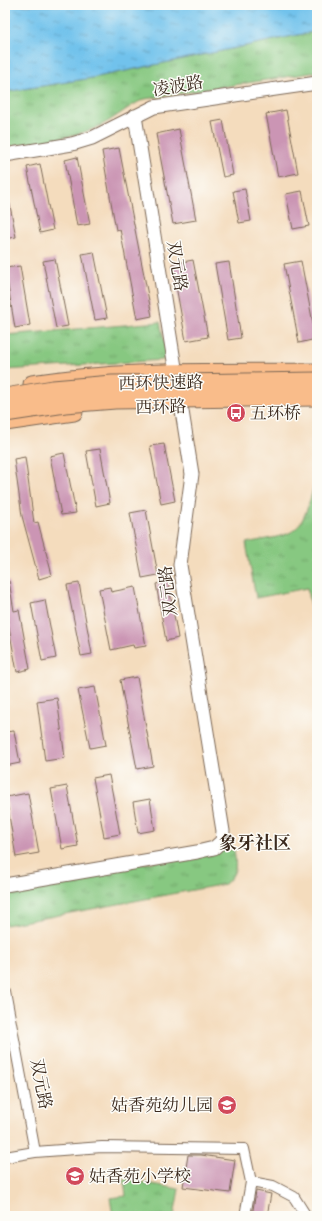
<svg xmlns="http://www.w3.org/2000/svg" width="322" height="1221" font-family="Cardo,'Noto Serif SC',serif">
  <style>
    .park { fill: url(#park-tufts); stroke: #617950 }
    .water { fill: url(#water-ripples); stroke: #567685 }
    .building { fill: #cb95b4 }
    .lines { fill: none; stroke-linecap: round; stroke-linejoin: round }
    .minor-casing { stroke: #7c6856; stroke-width: 12 }
    .tertiary-casing { stroke: #7c6856; stroke-width: 15 }
    .primary-casing { stroke: #7c6856; stroke-width: 19 }
    .minor { stroke: #fff; stroke-width: 10 }
    .tertiary { stroke: #fff; stroke-width: 13 }
    .primary { stroke: #f9bc8a; stroke-width: 17 }
    .trunk-bridge-casing { stroke: #7c6856; stroke-width: 19; stroke-linecap: butt }
    .trunk-bridge { stroke: #f9bc8a; stroke-width: 17 }
    .labels { text-anchor: middle; dominant-baseline: central; stroke-width: 3; stroke-linejoin: round; paint-order: stroke }
    .street-label { font-size: 17px; fill: #3b2a1e; stroke: #fdfcf7 }
    .poi-label { font-size: 17px; fill: #3b2a1e; stroke: #fdfcf7; text-anchor: start }
    .neighbourhood-label { font-size: 18px; font-weight: bold; fill: #3b2a1e; stroke: #fdfcf7 }
  </style>
  <defs>
    <pattern id="park-tufts" width="24" height="20" patternUnits="userSpaceOnUse"><rect width="24" height="20" fill="#87c881"/><path d="M3 7l-1-3M5 7V3M7 7l1-3M15 17l-1-3M17 17v-4M19 17l1-3" fill="none" stroke="#70a369"/></pattern>
    <pattern id="water-ripples" width="26" height="14" patternUnits="userSpaceOnUse"><rect width="26" height="14" fill="#71c2ec"/><path d="M2 4q2-2 4 0t4 0M15 11q2-2 4 0t4 0" fill="none" stroke="#5e9ebf"/></pattern>
  </defs>
  <rect width="100%" height="100%" fill="#fdfcf7"/>
  <filter id="ink" filterUnits="userSpaceOnUse"><feTurbulence type="fractalNoise" baseFrequency=".025" numOctaves="2"/><feDisplacementMap in="SourceGraphic" scale="8" xChannelSelector="R" yChannelSelector="G"/><feConvolveMatrix kernelMatrix="1 2 1 2 8 2 1 2 1" color-interpolation-filters="sRGB"/></filter>
  <filter id="wash" filterUnits="userSpaceOnUse"><feTurbulence type="fractalNoise" baseFrequency=".012" numOctaves="4" result="noise"/><feDisplacementMap in="SourceGraphic" scale="16" xChannelSelector="R" yChannelSelector="G"/><feGaussianBlur stdDeviation="0.9" result="paint"/><feColorMatrix in="noise" values="0 0 0 0 0 0 0 0 0 0 0 0 0 0 0 0 0 1.4 0 .05"/><feComposite in="paint" operator="in"/></filter>
  <g filter="url(#wash)">
    <rect width="100%" height="100%" fill="#f4dcbd"/>
    <!-- park -->
    <path class="park" d="M317,31V72L145,99C127,106 113,121 95,128C67,140 35,142 5,147V92L92,78Z
      M160,322L167,354L163,360L5,370V335Z
      M317,473V630L307,588L256,598L246,543C259,540 278,538 289,533C307,526 312,490 317,473Z
      M234,849C236,864 238,873 225,884L6,925L5,916V886Z
      M124,1179L179,1189L174,1216H113L110,1198L126,1196Z"/>
    <!-- water -->
    <path class="water" d="M5,5H317V31L92,78L5,92Z"/>
    <g id="blocks">
      <!-- building -->
      <path class="building" d="M286,110L298,173L278,177L266,114Z
        M223,120L233,175L223,177L212,122Z
        M179,129L196,220L173,224L156,134Z
        M119,148L152,316L137,319L120,229L116,230L102,151Z
        M77,157L90,224L77,226L65,160Z
        M40,164L53,230L40,233L27,167Z
        M245,189L251,221L239,223L233,191Z
        M302,191L309,226L293,229L286,194Z
        M5,195H8L16,237L5,239Z
        M94,252L107,318L95,320L82,254Z
        M55,259L68,326L56,328L43,261Z
        M193,260L208,337L186,341L172,264Z
        M301,261L316,339L299,343L284,264Z
        M229,262L241,338L228,340L215,264Z
        M20,266L30,325L15,328L5,268Z
        M164,444L175,501L161,504L150,446Z
        M100,449L110,503L96,506L86,451Z
        M64,453L76,513L61,515L50,456Z
        M25,457L34,523L38,522L52,575L39,579L22,516L14,459Z
        M146,510L158,575L142,578L130,513Z
        M9,581L14,611L19,610L30,669L17,672L5,606V582Z
        M168,581L178,638L166,641L156,584Z
        M79,583L92,654L81,656L67,585Z
        M110,587L111,592L135,587L146,646L134,648L133,645L111,650L99,589Z
        M45,600L56,658L42,661L31,603Z
        M137,677L153,766L137,769L120,680Z
        M95,687L106,745L90,748L78,690Z
        M57,698L65,758L45,761L37,701Z
        M14,731L20,763L5,766V732Z
        M109,775L120,834L104,837L93,778Z
        M67,786L78,846L62,849L51,789Z
        M28,793L39,853L16,857L6,797Z
        M150,799L155,830L138,833L133,802Z
        M188,1155H201L235,1160L230,1193L183,1187Z
        M256,1191L271,1194L267,1216H252Z"/>
    </g>
  </g>
  <g filter="url(#ink)">
    <use href="#blocks" fill-opacity="0" stroke="#7c6856" stroke-width="1"/>
    <g class="lines">
      <!-- minor casing -->
      <g class="minor-casing">
        <path id="minor" d="M5,991L35,1152L5,1157
          M35,1152L102,1147L244,1149L251,1182L245,1216
          M251,1182L273,1186L294,1197L306,1216"/>
      </g>
      <!-- tertiary casing -->
      <g class="tertiary-casing">
        <path id="tertiary" d="M5,155L72,144L92,138L154,107L317,83
          M5,885L197,852L214,848L222,841L223,831L180,565L192,474L135,116"/>
      </g>
      <!-- primary casing -->
      <g class="primary-casing">
        <path id="primary" d="M32,384C125,369 222,373 317,372
          M5,422L74,412"/>
      </g>
      <!-- minor -->
      <use href="#minor" class="minor"/>
      <!-- tertiary -->
      <use href="#tertiary" class="tertiary"/>
      <!-- primary -->
      <use href="#primary" class="primary"/>
      <!-- trunk-bridge casing -->
      <g class="trunk-bridge-casing">
        <path id="trunk-bridge" d="M5,397L53,389L112,384L317,381
          M5,413L65,404L115,400L317,397"/>
      </g>
      <!-- trunk-bridge -->
      <use href="#trunk-bridge" class="trunk-bridge"/>
    </g>
  </g>
  <!-- icons -->
  <defs>
    <g id="bus-disc" transform="scale(1)"><circle r="9.5" fill="#d1495b" stroke="#fdfcf7"/><path d="M-5-6H5V4H4V6H2V4H-2V6H-4V4H-5ZM-3.5-4V0h7V-4ZM-3.5 1.2v1.5H-2V1.2ZM2 1.2v1.5H3.5V1.2Z" fill="#fff"/></g>
    <g id="school-disc" transform="scale(1)"><circle r="9.5" fill="#d1495b" stroke="#fdfcf7"/><path d="M0-5L7-2L0 1L-7-2ZM-4 1L0 2.5L4 1V4Q0 6-4 4Z" fill="#fff"/></g>
  </defs>
  <g fill-rule="evenodd">
    <use href="#bus-disc" x="236" y="413"/>
    <use href="#school-disc" x="227" y="1105"/>
    <use href="#school-disc" x="75" y="1176"/>
  </g>
  <g class="labels">
    <!-- street labels -->
    <g class="street-label">
      <text transform="translate(178 86) rotate(-10)">凌波路</text>
      <text transform="translate(177 266) rotate(81)">双元路</text>
      <text transform="translate(161 383) rotate(-1)">西环快速路</text>
      <text transform="translate(161 407) rotate(-1)">西环路</text>
      <text transform="translate(168 591) rotate(-97)">双元路</text>
      <text transform="translate(41 1084) rotate(79)">双元路</text>
    </g>
    <!-- poi labels -->
    <g class="poi-label">
      <text x="250" y="413">五环桥</text>
      <text x="213" y="1105" text-anchor="end">姑香苑幼儿园</text>
      <text x="89" y="1176">姑香苑小学校</text>
    </g>
    <!-- neighbourhood labels -->
    <g class="neighbourhood-label">
      <text x="255" y="843">象牙社区</text>
    </g>
  </g>
  <!-- margin -->
  <rect width="322" height="1221" fill="none" stroke="#fdfcf7" stroke-width="20"/>
</svg>
